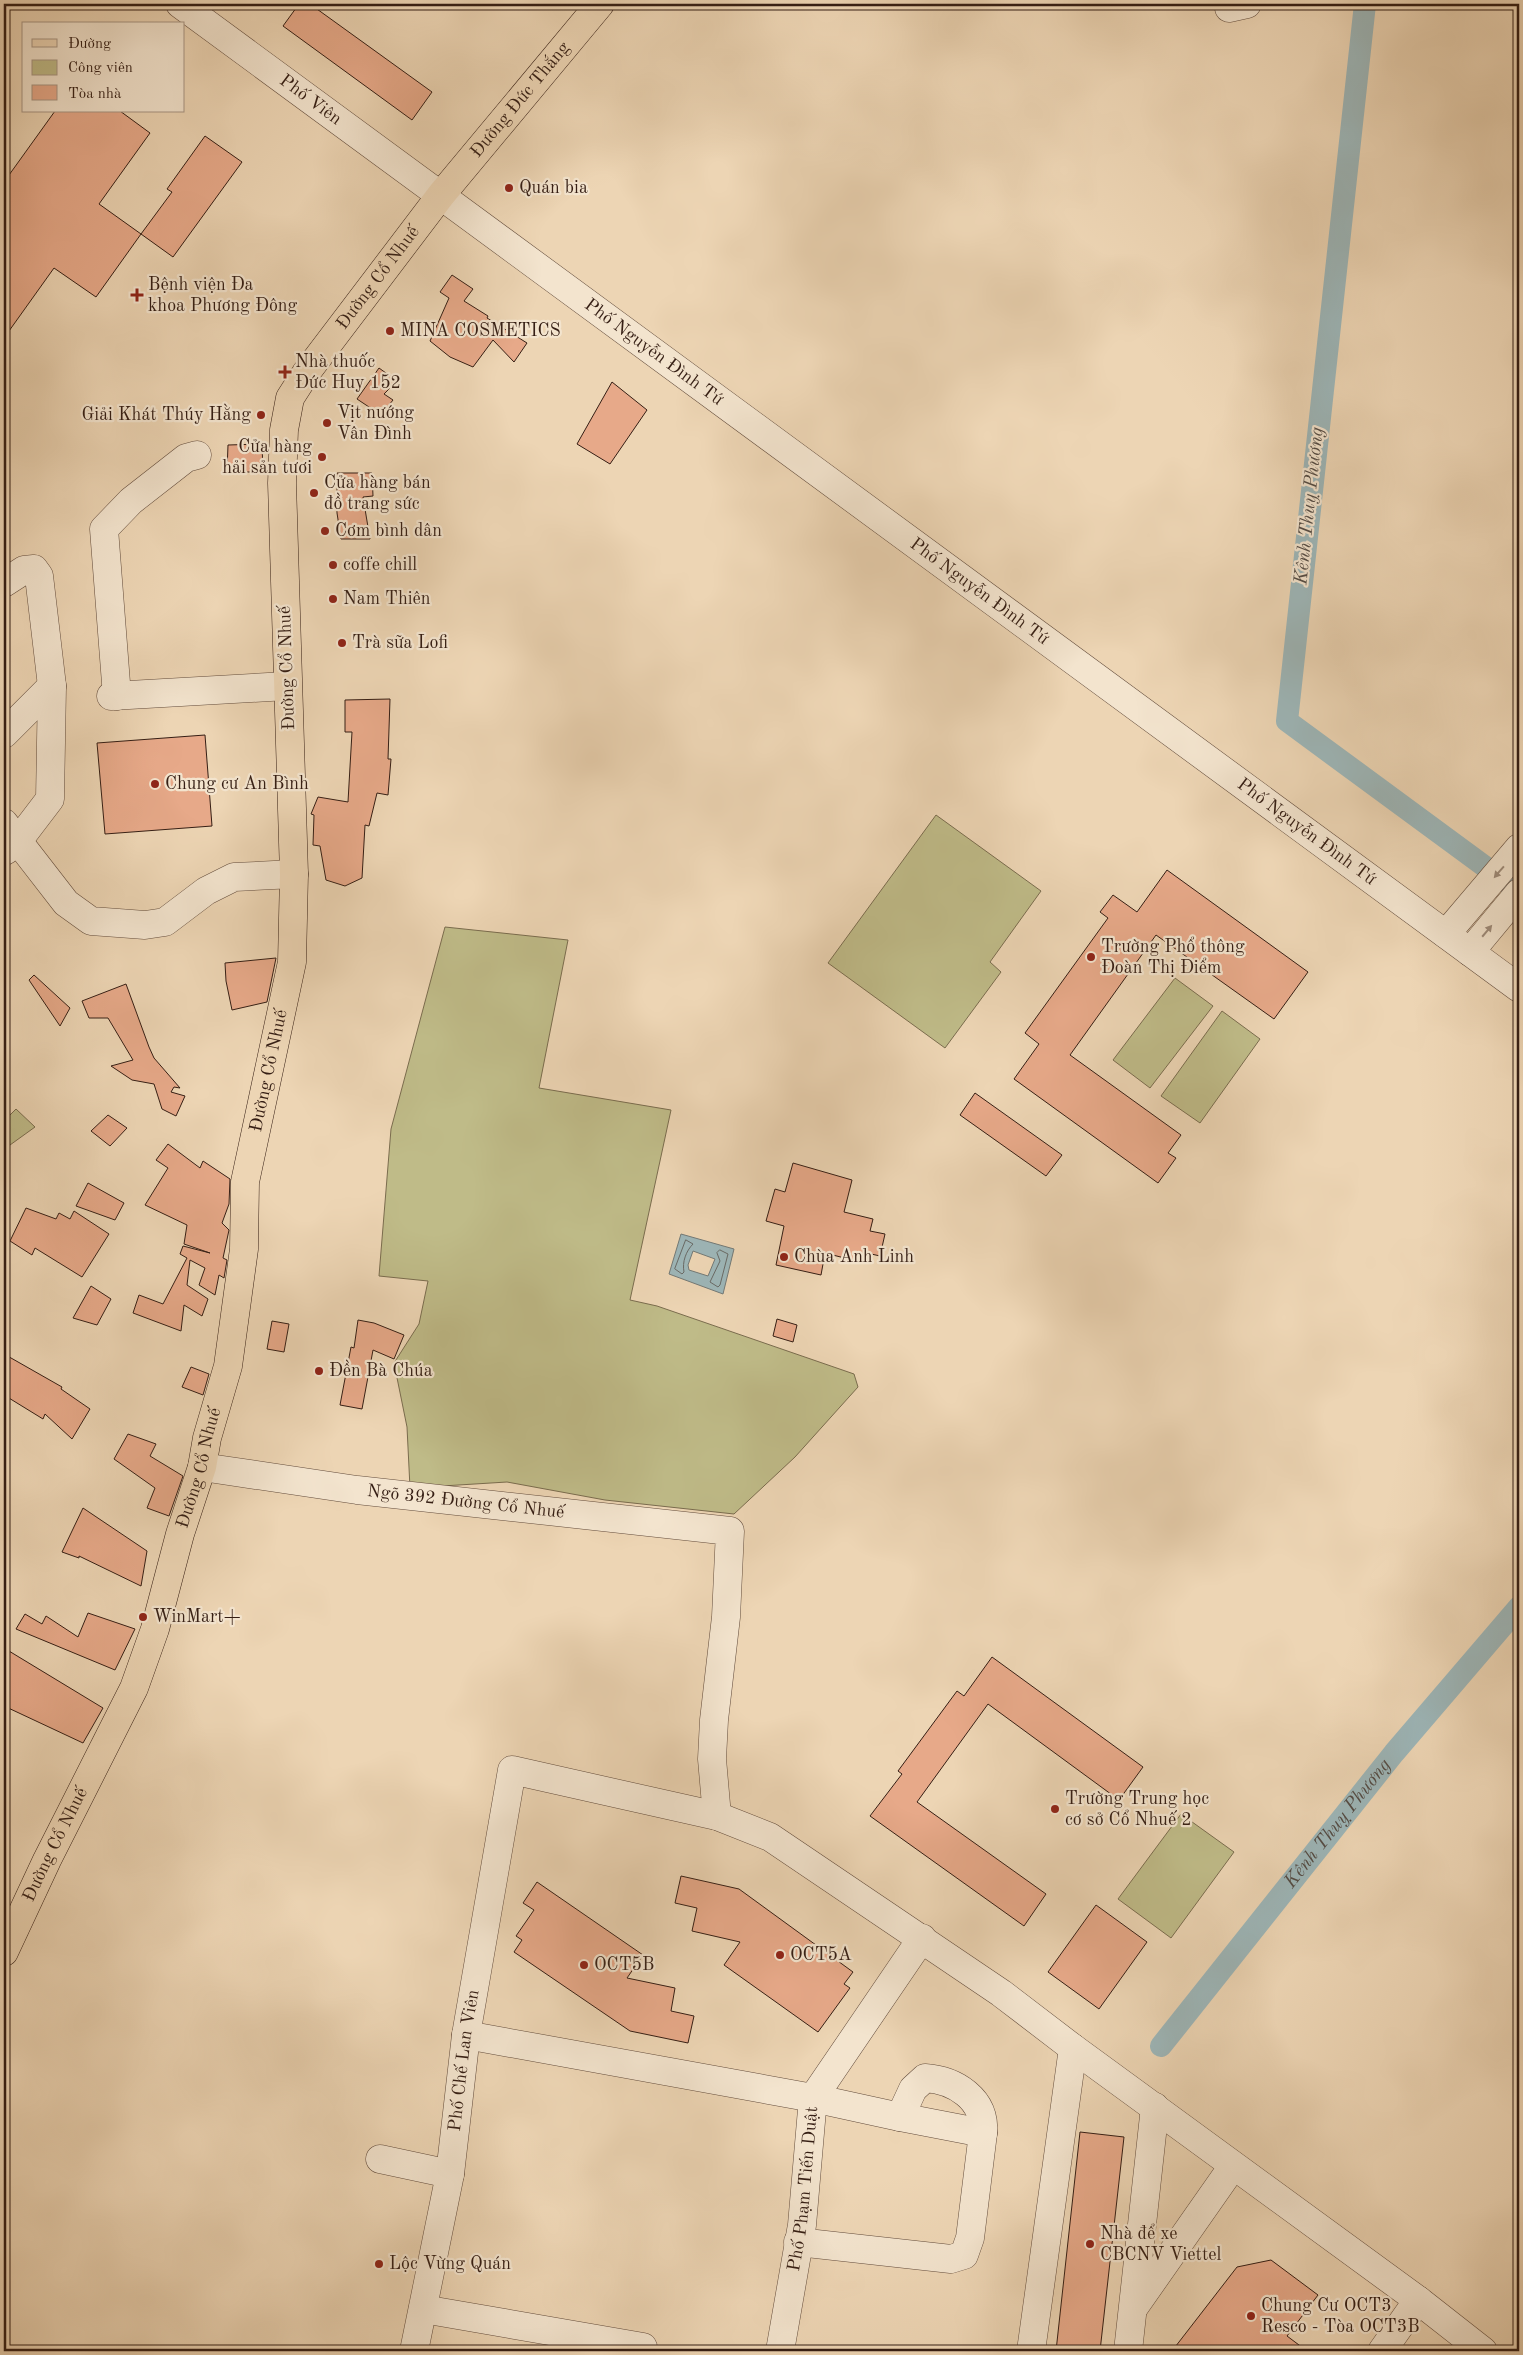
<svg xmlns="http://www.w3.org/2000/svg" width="1523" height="2355" font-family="'Old Standard TT',serif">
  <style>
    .green { fill: #bfbb88; stroke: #7a6c4e }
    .water { fill: #9db6b8; stroke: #737976; fill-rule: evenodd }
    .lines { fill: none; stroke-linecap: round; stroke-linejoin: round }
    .shore { stroke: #696a66; stroke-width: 1 }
    .canal { stroke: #9db6b8; stroke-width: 22 }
    .building { fill: #e7a989; stroke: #351e14 }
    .minor-casing { stroke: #634c3c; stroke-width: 29 }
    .major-casing { stroke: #351e14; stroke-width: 29 }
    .minor { stroke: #f3e4ce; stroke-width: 28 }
    .major { stroke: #edd5b4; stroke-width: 28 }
    .oneway { fill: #9e8b7a }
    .poi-dot { fill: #8f2418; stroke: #f3e4ce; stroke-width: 2 }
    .labels { text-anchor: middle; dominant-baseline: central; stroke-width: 4.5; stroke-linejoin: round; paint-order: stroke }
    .street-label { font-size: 18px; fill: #351e14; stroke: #f3e4ce }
    .poi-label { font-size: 18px; fill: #351e14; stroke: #f3e4ce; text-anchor: start }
    .water-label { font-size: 19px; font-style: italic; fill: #544c45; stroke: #f3e4ce }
  </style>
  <rect width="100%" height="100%" fill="#edd5b4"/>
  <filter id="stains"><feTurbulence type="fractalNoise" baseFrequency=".004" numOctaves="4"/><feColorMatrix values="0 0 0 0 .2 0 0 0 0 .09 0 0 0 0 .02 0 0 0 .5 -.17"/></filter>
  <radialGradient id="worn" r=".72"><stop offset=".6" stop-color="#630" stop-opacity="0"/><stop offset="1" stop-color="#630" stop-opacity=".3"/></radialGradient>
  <!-- green -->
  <path class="green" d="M936,815L1041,891L990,962L1001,972L945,1048L828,963Z
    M445,927L568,940L539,1088L671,1110L630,1300L657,1306L854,1374L858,1387L795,1457L734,1514L605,1500L507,1482L410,1488L407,1427L394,1363L419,1324L428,1281L379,1276L391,1129Z
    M1175,978L1213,1006L1150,1088L1113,1060Z
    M1222,1011L1260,1039L1200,1123L1161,1096Z
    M16,1109L35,1127L10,1145L4,1138V1121Z
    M1181,1814L1234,1852L1171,1938L1118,1899Z"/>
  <!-- water -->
  <path class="water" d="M681,1234L734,1249L723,1294L669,1274ZM693,1251L715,1259L708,1276L689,1270L688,1265Z"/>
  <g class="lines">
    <!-- shore -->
    <path class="shore" d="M686,1240L693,1244C686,1251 682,1262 684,1272L682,1274L675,1269Z
      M720,1250L728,1254L720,1285L718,1287L710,1282L720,1261L717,1253Z"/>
    <!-- canal -->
    <g class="canal">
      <path d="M1365,4L1287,721L1510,885"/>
      <path id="s1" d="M1161,2046L1394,1753L1519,1607"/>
    </g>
  </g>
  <!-- building -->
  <path class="building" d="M299,4H310L432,92L412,120L283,26Z
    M55,111H120L150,133L99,204L141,234L96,297L54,268L4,338V182Z
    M205,136L242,162L173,257L141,234L172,192L167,189Z
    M452,275L473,289L464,301L488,316L487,318L527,343L514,362L493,340L473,367L450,357L430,341L449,298L440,292Z
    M379,368L397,381L384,394L393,400L381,415L357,399Z
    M612,382L647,410L610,464L577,444Z
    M262,444L263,472H227L228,445Z
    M337,473H372L373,496L363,497L370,539H341L337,513Z
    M390,699L388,759H391L388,795L377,793L369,826L365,825L362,878L345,886L326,880L320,846L313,845L314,815L311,814L318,797L348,802L352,732H345V700Z
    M205,735L212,826L105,834L97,743Z
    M1167,870L1308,972L1274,1019L1156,935L1070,1055L1181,1135L1168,1153L1176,1158L1158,1183L1014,1079L1039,1044L1025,1033L1108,918L1100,912L1113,895L1137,912Z
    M276,958L267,1002L232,1010L226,981L225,963Z
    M34,975L70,1008L60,1026L29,980Z
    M126,984L149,1047L154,1058L180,1088L174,1087L171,1092L185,1096L176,1116L162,1109L154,1084L132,1080L111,1066L133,1060L108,1018H89L82,1001Z
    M975,1093L1062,1155L1046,1176L960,1115Z
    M108,1115L127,1128L110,1146L91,1131Z
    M168,1144L200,1168L203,1161L230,1179L229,1204L222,1223L229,1230L223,1258L227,1260L224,1278L219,1275L215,1295L199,1285L205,1268L190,1260L187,1285L208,1299L202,1316L184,1305L181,1331L133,1313L139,1295L163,1304L187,1258L180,1254L183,1246L210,1253L184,1244L187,1225L145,1205L168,1168L156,1160Z
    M793,1163L852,1180L844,1212L873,1219L870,1231L885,1234L880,1256L867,1253L864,1263L825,1253L821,1275L776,1265L784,1226L766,1221L775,1189L785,1192Z
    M88,1183L124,1203L115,1220L76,1206Z
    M26,1208L56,1219L59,1213L70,1219L74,1211L109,1234L82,1277L35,1248L32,1255L10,1241Z
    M91,1286L111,1299L97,1325L73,1318Z
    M777,1319L797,1325L793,1342L773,1336Z
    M358,1320L374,1323L404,1335L394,1359L373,1350L362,1409L340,1405L351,1347L354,1348Z
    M272,1321L289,1324L284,1352L267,1349Z
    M4,1354L62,1387L61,1389L90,1409L72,1439L45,1414L43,1419L4,1395Z
    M191,1367L209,1374L203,1395L182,1387Z
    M128,1434L156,1444L150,1456L183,1476L169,1516L147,1508L155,1488L114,1459Z
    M83,1508L147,1551L141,1586L79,1556V1558L62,1552Z
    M88,1613L135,1629L115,1670L16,1629L25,1614L42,1624L46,1616L78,1637Z
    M4,1648L103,1708L83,1743L4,1706Z
    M992,1657L1143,1767L1119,1800L988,1704L917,1802L1046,1894L1024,1926L870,1816L902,1774L898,1771L957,1691L964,1696Z
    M681,1876L739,1889L853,1972L844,1984L850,1988L818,2032L724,1965L740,1942L692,1931L697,1908L675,1903Z
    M537,1882L643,1955L627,1978L675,1988L671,2011L694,2016L688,2043L630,2031L514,1952L522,1940L516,1936L534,1910L523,1903Z
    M1096,1905L1147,1942L1099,2009L1048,1972Z
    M1080,2132L1124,2137L1100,2351H1056Z
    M1271,2260L1318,2295L1287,2336L1307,2351H1172L1237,2267Z"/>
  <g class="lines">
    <!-- minor casing -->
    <g class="minor-casing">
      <g id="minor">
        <path id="s2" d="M180,4L1519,988"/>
        <path d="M1229,8L1247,4"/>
        <path d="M4,583L24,570L34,569L39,576L52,686L50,799L18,841L5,851"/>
        <path d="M111,696L287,686"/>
        <path d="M117,696L104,529L131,501L186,458L197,455"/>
        <path d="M4,734L52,686"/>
        <path d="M4,823L66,903L91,921L145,925L165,922L206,891L234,877L294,874"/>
        <path d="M1446,934L1519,848"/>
        <path d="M1470,952L1519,893"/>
        <path id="s3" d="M202,1467L357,1490L730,1531L726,1617L714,1720L712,1759L717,1816"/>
        <path d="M466,2035L813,2098L900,2117L983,2133"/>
        <path d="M380,2159L450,2174"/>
        <path d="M798,2242L951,2259L964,2255L970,2238L983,2133C986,2099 955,2080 925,2078L913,2089L900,2117"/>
        <path d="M1135,2306L1233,2166"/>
        <path d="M423,2309L643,2347"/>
        <path id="s4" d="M414,2351L450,2174L466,2035L512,1770L717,1816L770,1837L1001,1993L1073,2048L1418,2300L1483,2351"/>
        <path id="s5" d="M780,2351L802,2225L813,2098L922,1938"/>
        <path d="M1031,2351L1073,2048"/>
        <path d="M1128,2351L1155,2107"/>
        <path d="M1382,2351L1418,2300"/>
      </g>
    </g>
    <!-- major casing -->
    <g class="major-casing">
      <g id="major">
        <path id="s6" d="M4,1952L47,1860L134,1688L155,1629L180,1534L202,1467L207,1438L228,1366L244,1249L245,1182L292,962L294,874L282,483L284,430L290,398L306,373L441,195L600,4"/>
      </g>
    </g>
    <!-- minor -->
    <use href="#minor" class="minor"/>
    <!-- major -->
    <use href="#major" class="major"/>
  </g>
  <!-- one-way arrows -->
  <defs><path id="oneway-solid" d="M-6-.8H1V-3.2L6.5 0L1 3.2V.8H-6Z" transform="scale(1.25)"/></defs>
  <g class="oneway">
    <use href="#oneway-solid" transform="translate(1499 872) rotate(131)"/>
    <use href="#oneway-solid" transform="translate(1487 931) rotate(-50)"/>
  </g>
  <!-- markers -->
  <g class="poi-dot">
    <circle cx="509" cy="188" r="5"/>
    <path d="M134.5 287.5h5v5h5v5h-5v5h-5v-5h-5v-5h5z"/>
    <circle cx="390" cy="331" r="5"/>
    <path d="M282.5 364.5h5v5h5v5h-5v5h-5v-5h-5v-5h5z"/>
    <circle cx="261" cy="415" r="5"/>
    <circle cx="327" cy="423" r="5"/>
    <circle cx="322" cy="457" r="5"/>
    <circle cx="314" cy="493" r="5"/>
    <circle cx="325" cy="531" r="5"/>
    <circle cx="333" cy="565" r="5"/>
    <circle cx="333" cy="599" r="5"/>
    <circle cx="342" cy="643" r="5"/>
    <circle cx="155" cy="784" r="5"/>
    <circle cx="1091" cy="957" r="5"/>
    <circle cx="784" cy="1257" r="5"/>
    <circle cx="319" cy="1371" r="5"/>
    <circle cx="143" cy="1617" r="5"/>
    <circle cx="1055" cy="1809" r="5"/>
    <circle cx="780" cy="1955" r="5"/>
    <circle cx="584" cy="1965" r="5"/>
    <circle cx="1090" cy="2244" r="5"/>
    <circle cx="379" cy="2264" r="5"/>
    <circle cx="1251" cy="2316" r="5"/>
  </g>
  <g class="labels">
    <!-- street labels -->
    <g class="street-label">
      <text stroke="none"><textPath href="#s2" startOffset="162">Phố Viên</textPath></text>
      <text stroke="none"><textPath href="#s6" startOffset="1982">Đường Đức Thắng</textPath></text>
      <text stroke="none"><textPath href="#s6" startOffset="1754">Đường Cổ Nhuế</textPath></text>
      <text stroke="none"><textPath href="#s2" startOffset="588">Phố Nguyễn Đình Tứ</textPath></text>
      <text stroke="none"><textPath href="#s2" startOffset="992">Phố Nguyễn Đình Tứ</textPath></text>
      <text transform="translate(287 668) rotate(-92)">Đường Cổ Nhuế</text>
      <text stroke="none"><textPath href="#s2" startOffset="1398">Phố Nguyễn Đình Tứ</textPath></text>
      <text stroke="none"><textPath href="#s6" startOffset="929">Đường Cổ Nhuế</textPath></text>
      <text stroke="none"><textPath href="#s6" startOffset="524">Đường Cổ Nhuế</textPath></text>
      <text stroke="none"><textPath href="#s3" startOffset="266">Ngõ 392 Đường Cổ Nhuế</textPath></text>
      <text stroke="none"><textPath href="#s6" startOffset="119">Đường Cổ Nhuế</textPath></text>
      <text stroke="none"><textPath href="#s4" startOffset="295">Phố Chế Lan Viên</textPath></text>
      <text stroke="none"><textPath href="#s5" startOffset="164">Phố Phạm Tiến Duật</textPath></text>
    </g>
    <!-- poi labels -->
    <g class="poi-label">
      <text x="519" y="188">Quán bia</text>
      <text x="148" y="285">Bệnh viện Đa<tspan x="148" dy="21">khoa Phương Đông</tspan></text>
      <text x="400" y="331">MINA COSMETICS</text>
      <text x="295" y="362">Nhà thuốc<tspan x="295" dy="21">Đức Huy 152</tspan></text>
      <text x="337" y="413">Vịt nướng<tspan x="337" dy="21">Vân Đình</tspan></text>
      <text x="251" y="415" text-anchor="end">Giải Khát Thúy Hằng</text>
      <text x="312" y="447" text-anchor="end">Cửa hàng<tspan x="312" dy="21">hải sản tươi</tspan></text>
      <text x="324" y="483">Cửa hàng bán<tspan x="324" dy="21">đồ trang sức</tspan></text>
      <text x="335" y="531">Cơm bình dân</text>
      <text x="343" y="565">coffe chill</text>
      <text x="343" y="599">Nam Thiên</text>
      <text x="352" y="643">Trà sữa Lofi</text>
      <text x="165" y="784">Chung cư An Bình</text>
      <text x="1101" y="947">Trường Phổ thông<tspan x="1101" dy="21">Đoàn Thị Điểm</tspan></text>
      <text x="794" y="1257">Chùa Anh Linh</text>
      <text x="329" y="1371">Đền Bà Chúa</text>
      <text x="153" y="1617">WinMart+</text>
      <text x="1065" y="1799">Trường Trung học<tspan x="1065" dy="21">cơ sở Cổ Nhuế 2</tspan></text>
      <text x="790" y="1955">OCT5A</text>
      <text x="594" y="1965">OCT5B</text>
      <text x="1100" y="2234">Nhà để xe<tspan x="1100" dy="21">CBCNV Viettel</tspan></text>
      <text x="389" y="2264">Lộc Vừng Quán</text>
      <text x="1261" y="2306">Chung Cư OCT3<tspan x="1261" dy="21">Resco - Tòa OCT3B</tspan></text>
    </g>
    <!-- water labels -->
    <g class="water-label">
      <text transform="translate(1310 506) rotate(-84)">Kênh Thuỵ Phương</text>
      <text stroke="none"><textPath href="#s1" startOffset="284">Kênh Thuỵ Phương</textPath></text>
    </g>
  </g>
  <!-- margin -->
  <rect width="1523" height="2355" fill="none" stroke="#edd5b4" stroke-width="20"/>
  <rect x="5" y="5" width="1513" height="2345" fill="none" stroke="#351e14" stroke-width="2.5"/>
  <rect x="10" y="10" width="1503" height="2335" fill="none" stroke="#351e14"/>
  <!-- legend -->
  <rect x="22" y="22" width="162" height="90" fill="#f3e4ce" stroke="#a79584"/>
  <rect x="32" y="39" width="25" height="8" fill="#edd5b4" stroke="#a79584"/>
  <text x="68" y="48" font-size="15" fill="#351e14">Đường</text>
  <rect x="32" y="60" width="25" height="15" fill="#bfbb88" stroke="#a79584"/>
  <text x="68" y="72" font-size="15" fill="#351e14">Công viên</text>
  <rect x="32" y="85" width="25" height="15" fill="#e7a989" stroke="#a79584"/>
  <text x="68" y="98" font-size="15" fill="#351e14">Tòa nhà</text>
  <rect width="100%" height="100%" filter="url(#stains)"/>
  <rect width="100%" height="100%" fill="url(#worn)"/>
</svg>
